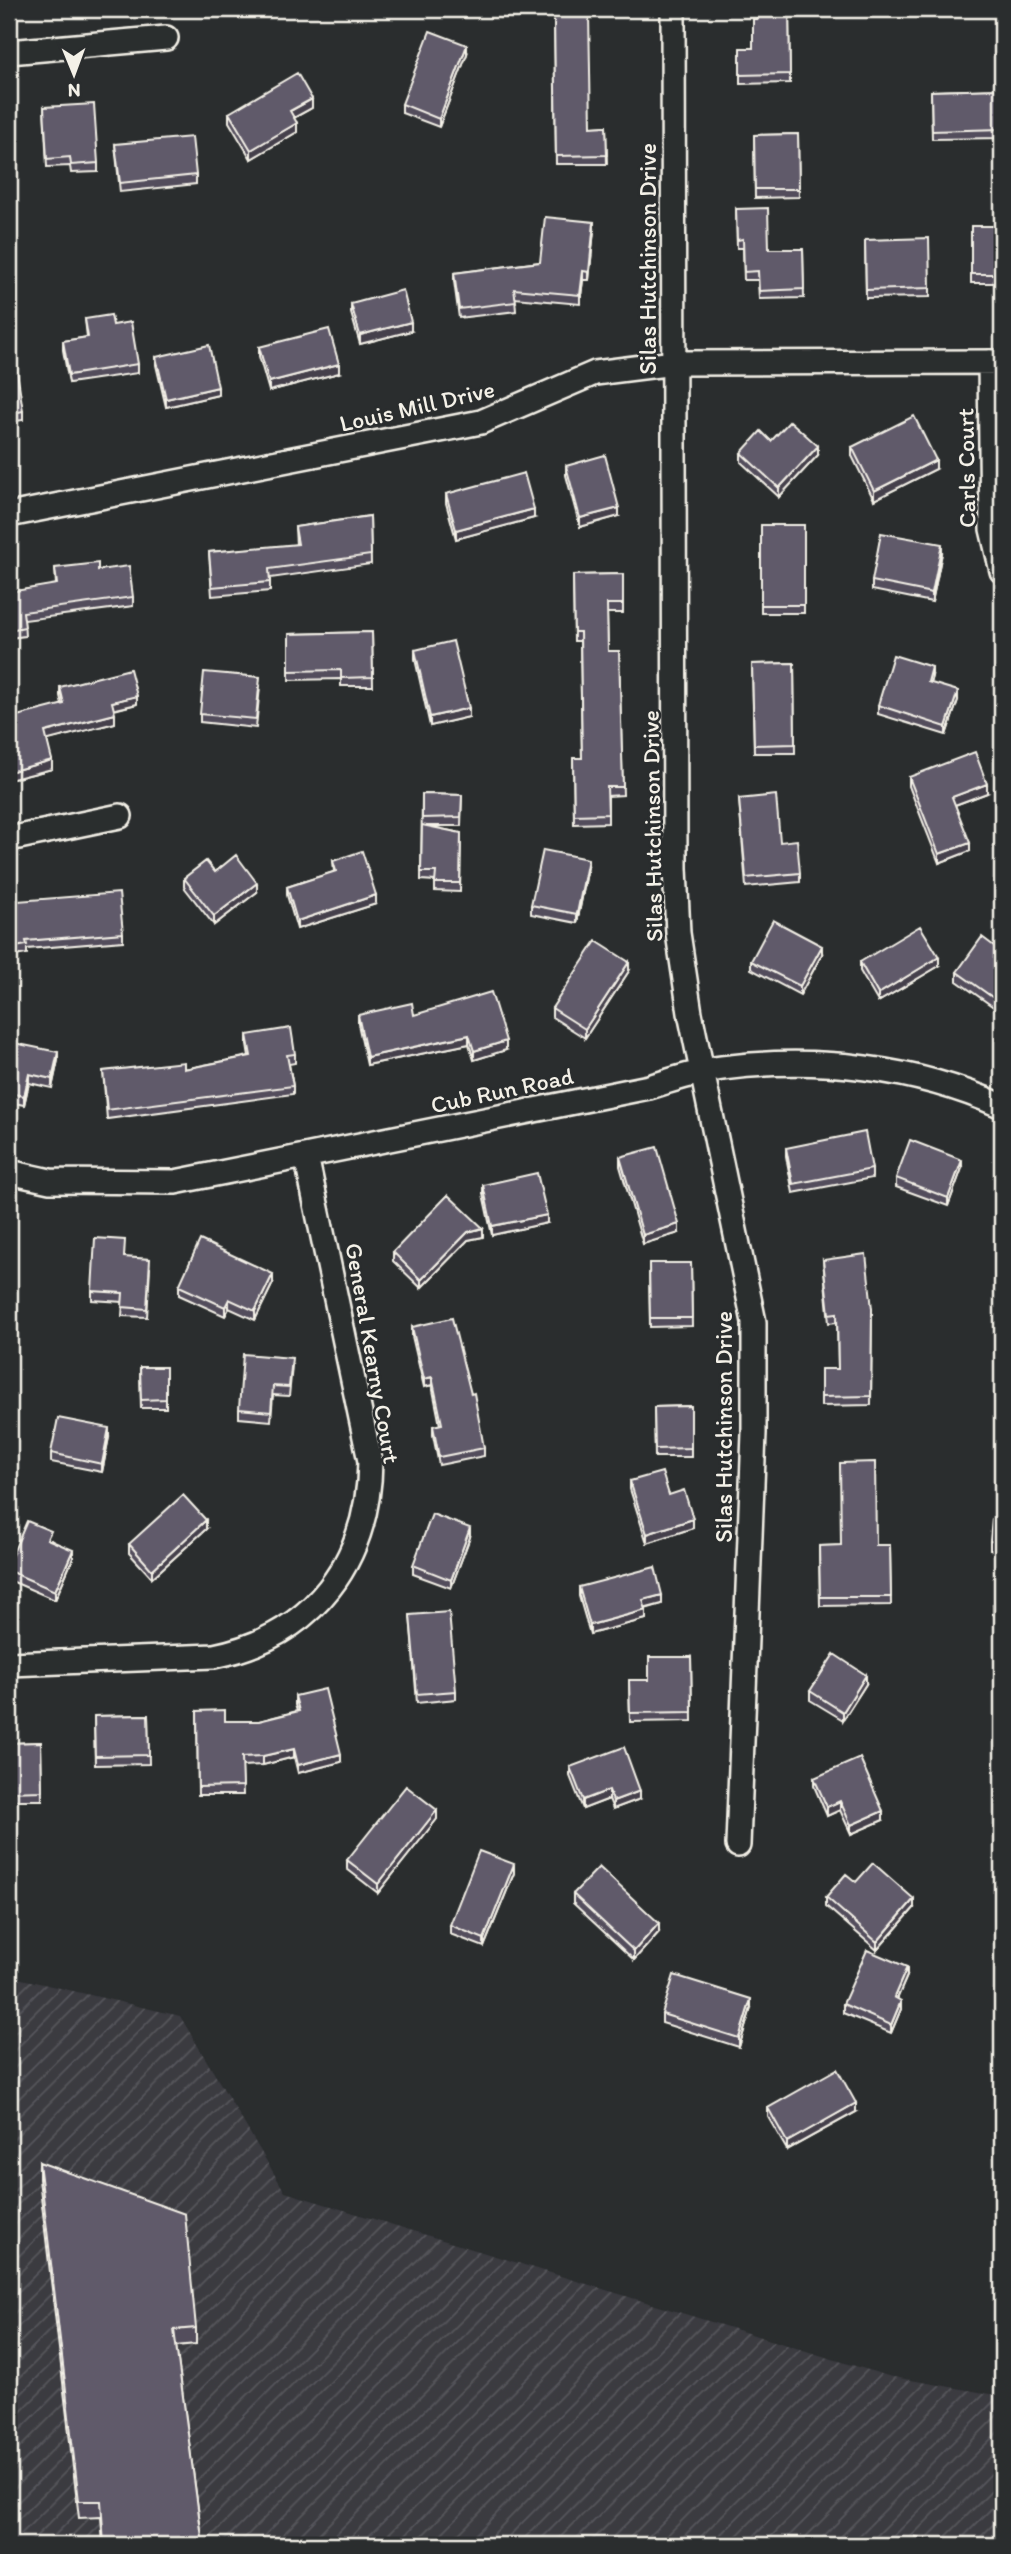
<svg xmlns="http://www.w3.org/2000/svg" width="1011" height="2554" font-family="Itim,sans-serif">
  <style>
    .industrial { fill: url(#industrial-furrows) }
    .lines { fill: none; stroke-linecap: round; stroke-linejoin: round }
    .minor-casing { stroke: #f4f1e8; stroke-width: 28 }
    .minor { stroke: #2a2d2e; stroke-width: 23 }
    .wall { fill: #534d5c; stroke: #f4f1e8; stroke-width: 2 }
    .shaded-wall { fill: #443f4b; stroke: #f4f1e8; stroke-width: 2 }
    .building { fill: #615a6b; stroke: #f4f1e8; stroke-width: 2 }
    .labels { text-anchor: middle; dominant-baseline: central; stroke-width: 5; stroke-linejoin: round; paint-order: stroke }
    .street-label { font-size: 24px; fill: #f4f1e8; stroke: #2a2d2e }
  </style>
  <defs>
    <pattern id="industrial-furrows" width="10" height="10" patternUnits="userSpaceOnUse" patternTransform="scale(1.75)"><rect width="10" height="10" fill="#3a3a40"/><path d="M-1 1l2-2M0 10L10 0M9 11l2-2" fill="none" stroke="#57575c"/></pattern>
  </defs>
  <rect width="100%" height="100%" fill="#2a2d2e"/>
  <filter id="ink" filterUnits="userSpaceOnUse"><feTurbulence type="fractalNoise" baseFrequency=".0143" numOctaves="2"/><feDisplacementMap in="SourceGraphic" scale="14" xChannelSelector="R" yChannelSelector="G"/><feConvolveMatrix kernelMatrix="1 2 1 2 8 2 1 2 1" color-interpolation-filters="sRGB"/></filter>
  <g filter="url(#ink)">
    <!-- industrial -->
    <path class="industrial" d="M9,1976L180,2016L285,2192L888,2376L1002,2396V2545H9Z"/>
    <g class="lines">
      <!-- minor casing -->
      <g class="minor-casing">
        <path id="minor" d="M673,9L675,868L678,933L690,1013L754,1322V1433L738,1845
          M9,52L166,38
          M990,362L992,529L1002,571
          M9,515L481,422L595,373L674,363L1002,362
          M9,839L120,816
          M9,1172L50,1181L175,1182L649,1087C673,1080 697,1071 722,1068C817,1056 914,1067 1002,1106
          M9,1664L214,1656C314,1636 369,1561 370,1461L306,1156"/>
      </g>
      <!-- minor -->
      <use href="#minor" class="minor"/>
    </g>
    <!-- wall -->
    <path class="wall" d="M789,9L790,83L740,84V48H753L757,19Z
      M554,15L591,127L606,126L607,164H556Z
      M467,54L439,127L402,113V104Z
      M1002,89V138L932,139L931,91Z
      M44,107L98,163V172L71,173L70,166L47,167Z
      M312,108L294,118L297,132L251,159L229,122V113Z
      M798,134L799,197L755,198L754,135Z
      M115,144L196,175V184L120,192Z
      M736,209L769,249H803L804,298L759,299L758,280H744L743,248H737Z
      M971,226H1002V283H971Z
      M594,230L589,280H583L580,304L515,298L516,311L459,318L454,281V273L540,262Z
      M865,240L930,288V297L866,298Z
      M351,304L411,331L360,344L351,313Z
      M85,319L113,325L138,364V373L69,383L63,350V341L87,337Z
      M259,347L339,373L269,391L259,356Z
      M156,357L218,395L166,407L156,365Z
      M9,359L23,411V420L9,422Z
      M771,441L818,455L779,497L741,462V453Z
      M852,447L936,469L874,500L852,456Z
      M566,466L619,516L580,527L566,475Z
      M446,494L534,518L456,539L446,503Z
      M370,516L371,564L270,578V591L212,596L209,552L296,545L295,527Z
      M761,525H804V613H761Z
      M942,553L932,602L872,590V581Z
      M55,568L98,570L133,597V606L24,620L25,636L9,638V592L56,585Z
      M623,574V613H607L608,651H619L623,795L608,796V823L574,824L573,758H582L580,641H574L573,575Z
      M372,632L373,686H341V679L289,680V634Z
      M415,650L469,717L430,726L415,659Z
      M794,663L795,753H754L752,664Z
      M932,676L930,683L958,700L946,735L878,714V705Z
      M260,686L256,728L200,722V714Z
      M60,687L137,704L114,710L115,723L47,740L52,769L9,780L62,704L60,696Z
      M909,777L987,793L955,805L970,851L939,863L909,786Z
      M422,794L462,795L461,826H427L461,833L460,892L435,891V881L421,880Z
      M739,799L780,842L800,873V882L746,887Z
      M333,861L376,904L297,929L287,895V887L334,872Z
      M588,867L577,923L531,914V905Z
      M215,872L257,892L214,925L184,887V878Z
      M9,900L18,901L123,933V941L27,949V954L9,957Z
      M1002,952V1013L957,981V972Z
      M822,954L800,995L751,969V961Z
      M860,962L939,966L878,1002L860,971Z
      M629,971L585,1038L552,1017V1008Z
      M358,1015H414L506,1050L474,1060L469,1044L367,1065L358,1024Z
      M247,1035L295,1054V1063L289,1064L293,1086V1094L107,1119L103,1071L184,1069L249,1056L247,1044Z
      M9,1042L58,1060L52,1088L29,1083L24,1105L9,1102Z
      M786,1148L872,1169V1178L793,1193L786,1156Z
      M620,1157L679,1233L643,1244L620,1166Z
      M962,1168L948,1206L896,1187V1178Z
      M483,1185L547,1223L492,1235L483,1194Z
      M483,1237L468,1240L421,1288L393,1261V1252Z
      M125,1257L150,1268L147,1317L122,1316L123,1302L92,1300V1291Z
      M823,1260L872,1309L871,1405L821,1406V1369H838L837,1322L829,1323Z
      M649,1263H691L692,1326L650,1327Z
      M273,1283L255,1320L229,1308L225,1316L179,1295V1286Z
      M412,1327L484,1448V1456L439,1465L433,1435V1426L440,1425L432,1385L424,1387L412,1336Z
      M292,1366L289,1396L273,1395L271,1421L239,1418V1409Z
      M140,1367H166V1408H141Z
      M691,1406V1457H655L654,1407Z
      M109,1437L102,1472L51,1462V1453Z
      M630,1481L669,1495L693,1528L647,1543L630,1489Z
      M1002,1513V1551L990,1550V1541L1002,1520Z
      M206,1529L152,1578L129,1553V1544Z
      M470,1537L451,1588L413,1574V1565Z
      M51,1540L73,1558L55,1600L9,1580V1562Z
      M890,1545L891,1605L820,1606L819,1546Z
      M579,1587L662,1604L645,1609L646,1619L590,1634L579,1596Z
      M1002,1594V1621L993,1614V1605Z
      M410,1615L456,1691V1699L417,1703Z
      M691,1657L692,1721L630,1722L629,1680H649Z
      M866,1684L843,1720L810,1700V1691Z
      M295,1696L341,1762L298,1773L294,1757L263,1765L242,1766L243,1795H198L197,1711L225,1721H259L297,1711L295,1705Z
      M148,1715L149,1764L95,1765L94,1716Z
      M41,1742L42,1800H9V1743Z
      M570,1767L640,1799L613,1809L609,1799L583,1809L570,1776Z
      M814,1778L883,1820L851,1834L840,1810L827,1816L814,1786Z
      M437,1819L378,1893L347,1869V1860Z
      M514,1873L484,1947L450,1934V1925Z
      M856,1882L914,1908L877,1950L826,1906V1897Z
      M573,1894L659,1932L634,1960L573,1903Z
      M907,1976L897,1999L901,2009L891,2033L843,2013V2004Z
      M751,2008L739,2047L662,2023V2014Z
      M768,2108L856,2112L787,2150L768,2117Z
      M39,2162L196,2328V2344L176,2346L203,2545H103L101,2517L79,2518L39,2179Z"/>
    <!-- shaded-wall -->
    <path class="shaded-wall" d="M467,45V54L439,127V119Z
      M312,99V108L290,120V111Z
      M297,123V132L251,159V150Z
      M594,222V230L589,280V272Z
      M583,271V280L580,304V295Z
      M411,322V331L360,344V335Z
      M339,364V373L269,391V382Z
      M218,387V395L166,407V399Z
      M818,446V455L779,497V488Z
      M936,460V469L874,500V491Z
      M619,508V516L580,527V518Z
      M534,509V518L456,539V530Z
      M942,544V553L932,602V593Z
      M932,667V676L928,691V682Z
      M958,691V700L946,735V727Z
      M137,696V704L112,710V702Z
      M469,708V717L430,726V717Z
      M115,714V723L45,741V732Z
      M52,760V769L9,780V772Z
      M987,784V793L952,806V797Z
      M970,843V851L939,863V854Z
      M588,859V867L577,923V914Z
      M257,883V892L214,925V916Z
      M376,895V904L297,929V921Z
      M822,946V954L800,995V986Z
      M939,957V966L878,1002V994Z
      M629,962V971L585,1038V1029Z
      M469,1035V1044L367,1065V1057Z
      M506,1041V1050L474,1060V1051Z
      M58,1052V1060L52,1088V1079Z
      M29,1074V1083L24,1105V1096Z
      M962,1160V1168L948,1206V1198Z
      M547,1215V1223L492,1235V1226Z
      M679,1224V1233L643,1244V1235Z
      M483,1228V1237L468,1240L421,1288V1280L468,1232Z
      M273,1274V1283L255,1320V1311Z
      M229,1299V1308L225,1316V1307Z
      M432,1377V1385L424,1387V1379Z
      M109,1428V1437L102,1472V1464Z
      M693,1519V1528L647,1543V1534Z
      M206,1520V1529L152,1578V1570Z
      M470,1528V1537L451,1588V1580Z
      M73,1550V1558L55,1600V1591Z
      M662,1595V1604L643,1609V1600Z
      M646,1610V1619L590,1634V1625Z
      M866,1675V1684L843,1720V1712Z
      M294,1749V1757L263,1765V1756Z
      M341,1754V1762L298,1773V1765Z
      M609,1790V1799L583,1809V1800Z
      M640,1791V1799L613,1809V1801Z
      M840,1801V1810L827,1816V1807Z
      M437,1810V1819L378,1893V1884Z
      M883,1811V1820L851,1834V1825Z
      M514,1864V1873L484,1947V1939Z
      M914,1899V1908L877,1950V1942Z
      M659,1923V1932L634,1960V1951Z
      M907,1967V1976L894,2006V1997Z
      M751,1999V2008L739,2047V2038Z
      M901,2001V2009L891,2033V2025Z
      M856,2103V2112L787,2150V2142Z"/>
    <!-- building -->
    <path class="building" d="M757,9H789L790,74L740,75V48H753V19H757Z
      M589,14L591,127L606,126L607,155L556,156L554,15Z
      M430,31L467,45L439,119L402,104Z
      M297,73L312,99L290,111L297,123L251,150L229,113Z
      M1002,89V129L932,131L931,91Z
      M94,104L98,163L71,165L70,157L47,159L44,107Z
      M798,134L799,189H755L754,135Z
      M192,137L196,175L120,183L115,144Z
      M768,208L769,249H803L804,289L759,291L758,271L744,272L743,239L737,240L736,209Z
      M545,217L594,222L589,272L583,271L580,295L514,289L516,302L459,309L454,273L540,262Z
      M971,226H1002V274H971Z
      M929,238L930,288L866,290L865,240Z
      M403,290L411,322L360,335L351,304Z
      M111,315L113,325L131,322L138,364L69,375L63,341L88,337L85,319Z
      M329,329L339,364L269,382L259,347Z
      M209,345L218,387L166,399L156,357Z
      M15,358L23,411L9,414V359Z
      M914,416L936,460L874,491L852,447Z
      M790,421L818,446L779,488L741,453L761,431L771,441Z
      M605,455L619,508L580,518L566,466Z
      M524,473L534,509L456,530L446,494Z
      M370,516L371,555L269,569L270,582L212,587L209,552L298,544L295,527Z
      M761,525H804V605H761Z
      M881,533L942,544L932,593L872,581Z
      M98,563V570L129,566L133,597L23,612L25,627L9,630V592L57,584L55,568Z
      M623,574V604H607L608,651H619L623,787H607L608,814L574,815L573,758H582L580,632H574L573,575Z
      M372,632L373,677L341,678V670L289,671V634Z
      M453,641L469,708L430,717L415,650Z
      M893,655L932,667L928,682L958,691L946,727L878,705Z
      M794,663L795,744L754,745L752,664Z
      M130,669L137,696L112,702L115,714L45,732L52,760L9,772V718L64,704L60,687Z
      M204,672L260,677L256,719L200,714Z
      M975,752L987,784L952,797L970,843L939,854L909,777Z
      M422,794L462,795L461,817L422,818Z
      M776,795L780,842L797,840L800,873L746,878L739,799Z
      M422,825L461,833L460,883H435L436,872H421Z
      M543,850L588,859L577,914L531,905Z
      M362,851L376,895L297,921L287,887L336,871L333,861Z
      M236,855L257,883L214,916L184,878L206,861L215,872Z
      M119,893L123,933L26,941L27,945L9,948V900L18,899V901Z
      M773,920L822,946L800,986L751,961Z
      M920,926L939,957L878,994L860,962Z
      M982,937L1002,952V1004L957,972Z
      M596,941L629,962L585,1029L552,1008Z
      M491,992L506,1041L474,1051L469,1035L367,1057L358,1015L412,1003L414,1015Z
      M291,1028L295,1054L287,1055L293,1086L107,1110L103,1071L184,1062V1069L251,1056L247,1035Z
      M9,1042L58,1052L52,1079L29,1074L24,1096L9,1093Z
      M865,1132L872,1169L793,1184L786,1148Z
      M910,1140L962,1160L948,1198L896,1178Z
      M657,1147L679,1224L643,1235L620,1157Z
      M537,1173L547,1215L492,1226L483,1185Z
      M448,1195L483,1228L468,1232L421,1280L393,1252Z
      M95,1238L125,1240L124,1257L150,1259L147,1309L122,1307L123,1293L92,1291Z
      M200,1240L273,1274L255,1311L229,1299L225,1307L179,1286Z
      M866,1254L872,1309L871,1396L821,1397V1369H838L837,1313L829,1314L823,1260Z
      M649,1263H691L692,1318H650Z
      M452,1318L471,1394L474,1393L484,1448L439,1457L433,1426L442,1424L432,1377L424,1379L412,1327Z
      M243,1354L292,1358L289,1387L273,1386L271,1412L239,1409Z
      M140,1367H166V1399L141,1400Z
      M691,1406V1448L655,1449L654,1407Z
      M58,1418L109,1428L102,1464L51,1453Z
      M875,1462L876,1545H890L891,1597H820L819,1546L841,1545L840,1463Z
      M662,1472L669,1495L684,1490L693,1519L647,1534L630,1481Z
      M183,1495L206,1520L152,1570L129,1544Z
      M1002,1513V1542L990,1541L992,1519L1002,1520Z
      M432,1514L470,1528L451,1580L413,1565Z
      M27,1521L51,1531L47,1539L73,1550L55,1591L9,1571V1562Z
      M655,1567L662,1595L643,1600L646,1610L590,1625L579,1587Z
      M1002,1594V1613L993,1605Z
      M449,1612L456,1691L417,1694L410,1615Z
      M834,1654L866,1675L843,1712L810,1691Z
      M649,1657H691L692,1712L630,1713L629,1680H649Z
      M325,1689L341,1754L298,1765L294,1749L263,1756L242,1757L243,1786L198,1787L197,1711L225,1710V1721H259L299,1711L295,1696Z
      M148,1715L149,1755L95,1756L94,1716Z
      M41,1742L42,1791L9,1792V1743Z
      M624,1747L640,1791L613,1801L609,1790L583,1800L570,1767Z
      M860,1758L883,1811L851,1825L840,1801L827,1807L814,1778Z
      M406,1786L437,1810L378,1884L347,1860Z
      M479,1851L514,1864L484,1939L450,1925Z
      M873,1863L914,1899L877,1942L826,1897L846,1874L856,1882Z
      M599,1867L659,1923L634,1951L573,1894Z
      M867,1950L907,1967L894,1997L901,2001L891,2025L843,2004Z
      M674,1975L751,1999L739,2038L662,2014Z
      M837,2069L856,2103L787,2142L768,2108Z
      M39,2162L185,2214L196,2328L174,2330L203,2545H104L101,2501H79Z
      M916,2537L958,2545H915Z"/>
  </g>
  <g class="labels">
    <!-- street labels -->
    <g class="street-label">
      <text transform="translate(647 259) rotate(-90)">Silas Hutchinson Drive</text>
      <text transform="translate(417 406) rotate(-13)">Louis Mill Drive</text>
      <text transform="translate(966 468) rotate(-91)">Carls Court</text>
      <text transform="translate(652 826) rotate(-91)">Silas Hutchinson Drive</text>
      <text transform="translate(502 1090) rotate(-12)">Cub Run Road</text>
      <text transform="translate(373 1353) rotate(80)">General Kearny Court</text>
      <text transform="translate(723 1427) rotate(-90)">Silas Hutchinson Drive</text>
    </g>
  </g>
  <!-- margin -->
  <rect width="1011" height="2554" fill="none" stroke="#2a2d2e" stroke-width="35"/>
  <rect x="18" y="18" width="976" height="2519" fill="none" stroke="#f4f1e8" stroke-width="2.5" filter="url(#ink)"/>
  <!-- north arrow -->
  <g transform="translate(74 74) rotate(179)" stroke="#2a2d2e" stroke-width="5" paint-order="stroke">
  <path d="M0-5L12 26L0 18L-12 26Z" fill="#f4f1e8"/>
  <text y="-10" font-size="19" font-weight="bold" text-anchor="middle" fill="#f4f1e8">N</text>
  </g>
</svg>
